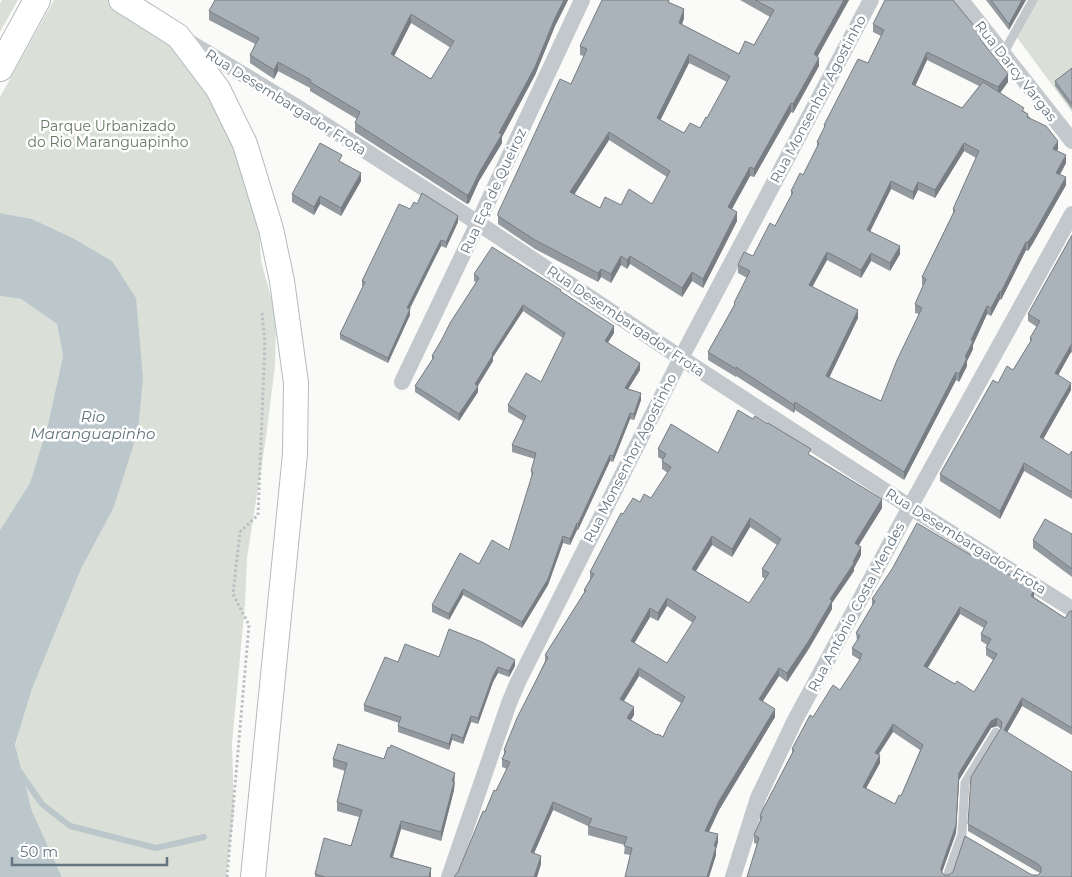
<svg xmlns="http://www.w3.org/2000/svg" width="1072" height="877" font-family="Montserrat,sans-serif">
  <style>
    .green { fill: #dadfd7 }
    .water { fill: #bbc7cb }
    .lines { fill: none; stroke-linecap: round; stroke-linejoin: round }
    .stream { stroke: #bbc7cb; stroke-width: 6 }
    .secondary-casing { stroke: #b3babf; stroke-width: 26 }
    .primary-casing { stroke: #b5babe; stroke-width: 28 }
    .path { stroke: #bbbfc2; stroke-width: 3; stroke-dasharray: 2.5 2.5; stroke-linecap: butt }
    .service { stroke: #c3c8cc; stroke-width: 9 }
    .minor { stroke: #c3c8cc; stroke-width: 16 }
    .secondary { stroke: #fff; stroke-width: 24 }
    .primary { stroke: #fff; stroke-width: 26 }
    .wall { fill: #929a9f; fill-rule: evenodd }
    .shaded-wall { fill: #777d82 }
    .building { fill: #aab3b9; stroke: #777d82; fill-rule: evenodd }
    .labels { text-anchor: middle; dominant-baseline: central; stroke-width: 5; stroke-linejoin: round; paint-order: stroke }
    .street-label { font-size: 14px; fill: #657683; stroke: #fff }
    .park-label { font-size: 14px; fill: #687a64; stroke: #fff }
    .water-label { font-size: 15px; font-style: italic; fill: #60757c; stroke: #fff }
  </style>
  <rect width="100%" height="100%" fill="#fafaf8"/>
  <!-- green -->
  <path class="green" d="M2,0H18L0,32V3Z
    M54,0H111L155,28L214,91L258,209L261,261L276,315L275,366L266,437L247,558L245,604L232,743L234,810L226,877H62L32,811L15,746L32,689L81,569L113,509L112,261L73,238L32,219L0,213V97Z
    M1036,0H1072V112L1016,36Z
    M0,296L21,299L57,324L63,356L48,424L30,483L0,530Z"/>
  <!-- water -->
  <path class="water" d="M0,213L32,219L73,238L112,261L136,298L143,378L138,431L113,509L81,569L32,689L15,745L32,811L62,877H0V530L30,483L48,424L63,356L57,324L21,299L0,296Z"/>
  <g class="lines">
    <!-- stream -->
    <path class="stream" d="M19,771L42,804L70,826L156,848L204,837"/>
    <!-- secondary casing -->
    <g class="secondary-casing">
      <path id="secondary" d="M121,0L178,36L218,89L245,144L271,229L282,281L296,383L295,454L253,877"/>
    </g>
    <!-- primary casing -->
    <g class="primary-casing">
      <path id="primary" d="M0,68L37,0"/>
    </g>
    <!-- path -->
    <path class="path" d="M227,877L249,625L233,594L240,532L258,515L265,342L262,313"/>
    <!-- service -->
    <path class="service" d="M1003,54L1033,0
      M947,877L962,834L965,783L996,732"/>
    <!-- minor -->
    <path class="minor" d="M961,0L1072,141
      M186,40L294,105L478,223L681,358L910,507L1072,609
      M402,382L478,223L582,0
      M449,877L509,703L518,682L681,358L871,0
      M733,877L758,798L795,720L910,507L1072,214"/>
    <!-- secondary -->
    <use href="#secondary" class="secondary"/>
    <!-- primary -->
    <use href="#primary" class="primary"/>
  </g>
  <!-- wall -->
  <path class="wall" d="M215,0H568L555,26L535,75L502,137V143L479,181L469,203L467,204L355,132V123L357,119L310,91V88L278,71L274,79L250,63V55L255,44L209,20V11ZM411,23L451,48L431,79L394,56Z
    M740,0H849L817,56L819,66L793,113L791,112L754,177L750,176L732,209L737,221L703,288L692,281L682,297L630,264L627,269L621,265L611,283L601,277L598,282L535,249L498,224V213L571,84L584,56L580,55V46L671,4L684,18L682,25L739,54L754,45L770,17ZM689,63L727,82L707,118L700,128L684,133L660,120ZM609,140L667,177L652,204L621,205L600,208L574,195Z
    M986,0H1026L1009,30Z
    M873,24L983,42L1008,82L1000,93L1024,111L1058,149L1057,151L1066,163L1060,175L1066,185L1033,243L1028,251L1026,250L1001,300L1000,299L991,316L987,314L973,345V349L967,361V366L959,382L956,380L904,480L795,410L794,413L736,376V377L708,360V352L734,306V303L747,278L738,273V265L753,256L775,226L791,196V191L803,175L817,147V142L824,129V125L868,63L881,36L873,32ZM927,60L979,86L962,108L915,86ZM964,151L976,158L953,209V213L922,277V285H923L915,304V313L919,314L881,401L829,378L858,318L812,287L827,260L861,278L871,261L890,271L900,254L870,231L891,189L913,200L918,190L935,198Z
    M1072,68V109L1055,86V81Z
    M342,162L361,181L341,216L320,204L314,215L292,202V194Z
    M410,209L458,222L446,248L441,246L433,262L410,309V315L388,363L340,339V334L363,287L362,286V281Z
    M1072,235V353L1071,352L1058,375L1071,390L1043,439L1069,455L1072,451V499L1024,471L1000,519L940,481V474L998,383L1013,370L1030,342V338L1037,327L1028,321V314Z
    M474,274L561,292L614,333L608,342L640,370L628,389L641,400L634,420L630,419L613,462L610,461L578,530H577L570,545L563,543L548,585L522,628L463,595L449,620L432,612V605L479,564L509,550L532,478L531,471L535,459L512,452V445L523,421L508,412V405L541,382L563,338L523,311L493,357V361L478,386V392L459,421L415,392V386L432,360V356L476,282L474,281Z
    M658,449L718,453L811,456L882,508L859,545L861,555L854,568V571L832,603V609L808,650L787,682L779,676L763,701L775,717L719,810L709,832L718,842L716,849V855L709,877H625L630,855L624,854L625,845L588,835V826L553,810L534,853L541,864L537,877H454L458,872L485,812L507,769L502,767V759L504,754V750L545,661V655L584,593V590L590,579V572L623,514L640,502L651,498L668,473L662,469V461L663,460L658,457ZM750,527L777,545L762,569V577L765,579L749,603L696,571L712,545L732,557ZM667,606L693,623L667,663L634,643L650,617L658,621ZM639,676L681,703L663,737L657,735L631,720L634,715L624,701Z
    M1072,534V577L1033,548V540Z
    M1034,597L1065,618L1072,611V735L1022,706L1007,732L1072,877H747L757,844L754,843V835L760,822V816L792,753V749L813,717L840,690L860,660L852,655V648L857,641L856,633L872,606V599ZM960,614L984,628L981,634V641L987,645L986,648V655L993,660L974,692L955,684L928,668ZM997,726L1001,729L968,824V831L1038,872L1040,873L1038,875H944L942,872L956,833L959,780L991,728ZM893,732L920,750L901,796L895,804L866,788L880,763L878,754Z
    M439,657L515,666L509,677L498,673L493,682L478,724L471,722L463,744L452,740L449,750L398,732V726L399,723L364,711V705L398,662Z
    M333,759H384L455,782L454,790L441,841L401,829L393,857L431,868V877H315V874L351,846L359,817L337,811V802L345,771L333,767Z"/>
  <!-- shaded-wall -->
  <path class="shaded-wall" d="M564,0H568L555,26L535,75L502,137V143L479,181L469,203L467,204V195L499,133L555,18Z
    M844,0H849L814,63V54Z
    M1022,0H1026L1009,30V24Z
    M684,9V18L679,32V23Z
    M411,14V23L391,62V54Z
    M927,52V60L912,93V84Z
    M689,54V63L657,127V118Z
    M819,58V66L793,113V104Z
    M278,62V71L274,79V70Z
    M1008,74V82L998,96V87Z
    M791,103V112L754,177V169Z
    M609,132V140L570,201V192Z
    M1058,141V149L1053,157V149Z
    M964,143V151L935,198V190Z
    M1066,155V163L1056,181V173Z
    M750,167V176L728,216V207Z
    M361,173V181L341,216V208Z
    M1066,177V185L1033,243L1028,251V242Z
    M891,181V189L867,238V230Z
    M918,182V190L913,200V192Z
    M320,196V204L314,215V207Z
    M737,212V221L703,288V279Z
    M458,216V222L446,248V242Z
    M441,240V246L407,313V308Z
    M1026,242V250L1001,300V292Z
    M900,246V254L890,271V263Z
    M827,252V260L809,293V285Z
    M871,253V261L861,278V270Z
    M621,256V265L611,283V274Z
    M630,256V264L627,269V260Z
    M601,269V277L598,282V273Z
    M692,272V281L682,297V288Z
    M1000,291V299L991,316V308Z
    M523,305V311L493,357V361L475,390V384L492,354Z
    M987,306V314L973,345V349L967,361V366L959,382V374L971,340Z
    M410,309V315L388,363V358Z
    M858,310V318L826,384V376Z
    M614,326V333L605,347V341Z
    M1071,345V352L1055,381V373Z
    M640,363V370L625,394V388Z
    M956,372V380L904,480V472Z
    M1071,383V390L1040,445V437Z
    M478,386V392L459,421V414Z
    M641,393V400L634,420V414Z
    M795,402V410L794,413V405Z
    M630,413V419L613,462V456Z
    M610,455V461L578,530V524Z
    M1024,463V471L1000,519V511Z
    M882,499V508L855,551V543Z
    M750,518V527L732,557V549Z
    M577,523V530L570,545V539Z
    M563,536V543L548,585L522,628V622Z
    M712,536V545L692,577V569Z
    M861,547V555L854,568V571L832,603V609L808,650L787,682V673L830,599L853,562Z
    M463,589V595L449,620V614Z
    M1034,589V597L1031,603V596Z
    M667,598V606L658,621V613Z
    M960,607V614L924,673V666Z
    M650,608V617L631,649V641Z
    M515,660V666L509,677V671Z
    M498,667V673L493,682L478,724V718L493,676Z
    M639,668V676L620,707V699Z
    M779,668V676L759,707V699Z
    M1022,698V706L1004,738V730Z
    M634,707V715L627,726V718Z
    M775,709V717L719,810L705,839V831L719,801Z
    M471,716V722L463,744V738Z
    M997,718V726L991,728L959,780L956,833L941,875V868L959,773L991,721Z
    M893,724V732L875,760V753Z
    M452,734V740L449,750V744Z
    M880,755V763L863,794V787Z
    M455,773L454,790L441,841V832L452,781Z
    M553,802V810L531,860V852Z
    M401,821V829L390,865V857Z
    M718,834V842L716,849V855L709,877H707Z
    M541,856V864L537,877H534Z
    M431,868V877H429Z"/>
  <!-- building -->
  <path class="building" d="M215,0H564L555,18L535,67L499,133L502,134L479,173L469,194L467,195L355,123L360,112L310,82L311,80L278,62L274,70L250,55L259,38L209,11ZM411,14L454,41L431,79L391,54Z
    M602,0H669L668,2L684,9L679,23L739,54L745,41L754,45L774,10L755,0H844L814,54L819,58L793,104L791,103L754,169L750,167L728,207L737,212L703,279L692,272L682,288L630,256L627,260L621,256L611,274L601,269L598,273L535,240L498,216V213L560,79L571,84L587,49L580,46ZM689,54L730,76L707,118L706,117L700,128L690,123L684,133L657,118ZM609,132L670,171L652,204L629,189L621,205L605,197L600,208L570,192Z
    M885,0H953L983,37L980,39L1008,74L998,87L927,52L912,84L962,108L983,82L1024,108L1022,111L1028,114L1027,117L1046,126L1058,141L1053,149L1066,155L1056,173L1066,177L1033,235L1028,242H1026L1001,292L1000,291L991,308L987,306L971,340L973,341L965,357L967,358L959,374L956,372L904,472L795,402L794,405L736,367V369L708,352L735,304L734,303L750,271L738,265L744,252L753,256L770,223L775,226L793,192L791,191L800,173L803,175L819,143L817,142L825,126L824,125L858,59L868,63L884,30L873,24ZM964,143L979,151L953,209L955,210L922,277L926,279L915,304L922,308L897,360L881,401L826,376L858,310L809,285L827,252L861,270L871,253L890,263L900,246L867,230L891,181L913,192L918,182L935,190Z
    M991,0H1022L1009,24Z
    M1072,68V104L1055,81Z
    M320,143L342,155L339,161L361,173L341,208L320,196L314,207L292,194Z
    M422,193L458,216L446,242L441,240L407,308L410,309L388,358L340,334L365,282L362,281L399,204L410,209L414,202L417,204Z
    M1072,235V345H1071L1055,373L1071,383L1040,437L1069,455L1072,451V492L1024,463L1000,511L940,474L993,380L998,383L1007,366L1013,370L1032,339L1030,338L1040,321L1028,314Z
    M492,247L561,290L560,291L614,326L605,341L640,363L625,388L641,393L634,414L630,413L613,456L610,455L578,524L577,523L570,539L563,536L548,579L522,622L463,589L449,614L432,605L460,553L479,564L492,540L509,550L533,472L531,471L536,453L512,445L526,416L508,405L526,373L541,382L565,333L523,305L492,354L493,355L475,384L478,386L459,414L415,386L434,357L432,356L442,339L450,323L479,278L474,274Z
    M738,410L753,419L755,416L767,424L768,423L811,449L808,454L882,499L855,543L861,547L853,562L854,563L830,599L832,601L808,642L787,673L779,668L759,699L775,709L719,801L705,831L718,834L714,846L716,847L707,877H625L632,848L624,846L627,837L588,826L592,819L553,802L531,852L541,856L534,877H454L458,872L483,811L485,812L494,790L496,791L510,762L502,759L506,751L504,750L517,718L548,657L545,655L586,590H584L594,574L590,572L621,513L623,514L633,498L640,502L644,494L651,498L671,467L662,461L666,454L658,449L671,424L718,453ZM750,518L781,539L762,569L769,573L749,603L692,569L712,536L732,549ZM667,598L696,617L667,663L631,641L650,608L658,613ZM639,668L685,697L668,726L663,737L658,734L657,735L627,718L634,707L620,699Z
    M1045,519L1072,534V569L1033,540Z
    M917,523L974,557L975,555L1034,589L1031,596L1065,618L1070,611H1072V728L1022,698L1004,730L1072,772V875L1071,877H747L759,838L754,835L762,817L760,816L763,809L794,750L792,749L810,715L813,717L833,685L840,690L861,658H860L862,654L852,648L860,636L856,633L875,601L872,599L892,569ZM960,607L987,622L981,634L991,639L986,648L997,654L974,692L957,681L955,684L924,666ZM997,718L1002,722L1001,728L971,777L968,824L1038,864L1041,867V872L1038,875H1032L965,836L953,872L949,875H944L941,871V868L956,825L959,773L991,721ZM893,724L923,745L901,796L899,795L895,804L863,787L880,755L875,753Z
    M449,629L482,642L515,660L509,671L498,667L493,676L478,718L471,716L463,738L452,734L449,744L398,726L401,717L364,705L385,657L398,662L405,644L439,657Z
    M338,744L384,759L388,747L390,748L391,745L455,773L452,781L454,782L441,832L401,821L390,857L431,868L429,877H325L315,874L324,838L351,846L362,810L337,802L347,763L333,759Z"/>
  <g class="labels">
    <!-- street labels -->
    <g class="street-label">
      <text transform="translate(1016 71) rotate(52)">Rua Darcy Vargas</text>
      <text transform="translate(818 99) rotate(-62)">Rua Monsenhor Agostinho</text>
      <text transform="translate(286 102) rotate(32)">Rua Desembargador Frota</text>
      <text transform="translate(493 191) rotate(-65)">Rua Eça de Queiroz</text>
      <text transform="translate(626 321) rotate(34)">Rua Desembargador Frota</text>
      <text transform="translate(630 458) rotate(-63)">Rua Monsenhor Agostinho</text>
      <text transform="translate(966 541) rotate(32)">Rua Desembargador Frota</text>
      <text transform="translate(856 607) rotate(-62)">Rua Antônio Costa Mendes</text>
    </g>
    <!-- park labels -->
    <g class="park-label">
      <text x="108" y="126">Parque Urbanizado<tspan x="108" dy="16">do Rio Maranguapinho</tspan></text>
    </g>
    <!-- water labels -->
    <g class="water-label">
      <text x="93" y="416">Rio<tspan x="93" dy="17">Maranguapinho</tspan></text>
    </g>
  </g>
  <!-- scale -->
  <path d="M12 857v8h155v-8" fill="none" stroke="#657683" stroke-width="2.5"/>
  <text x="20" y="857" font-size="15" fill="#657683" stroke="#ffffff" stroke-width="4" paint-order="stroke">50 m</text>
</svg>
